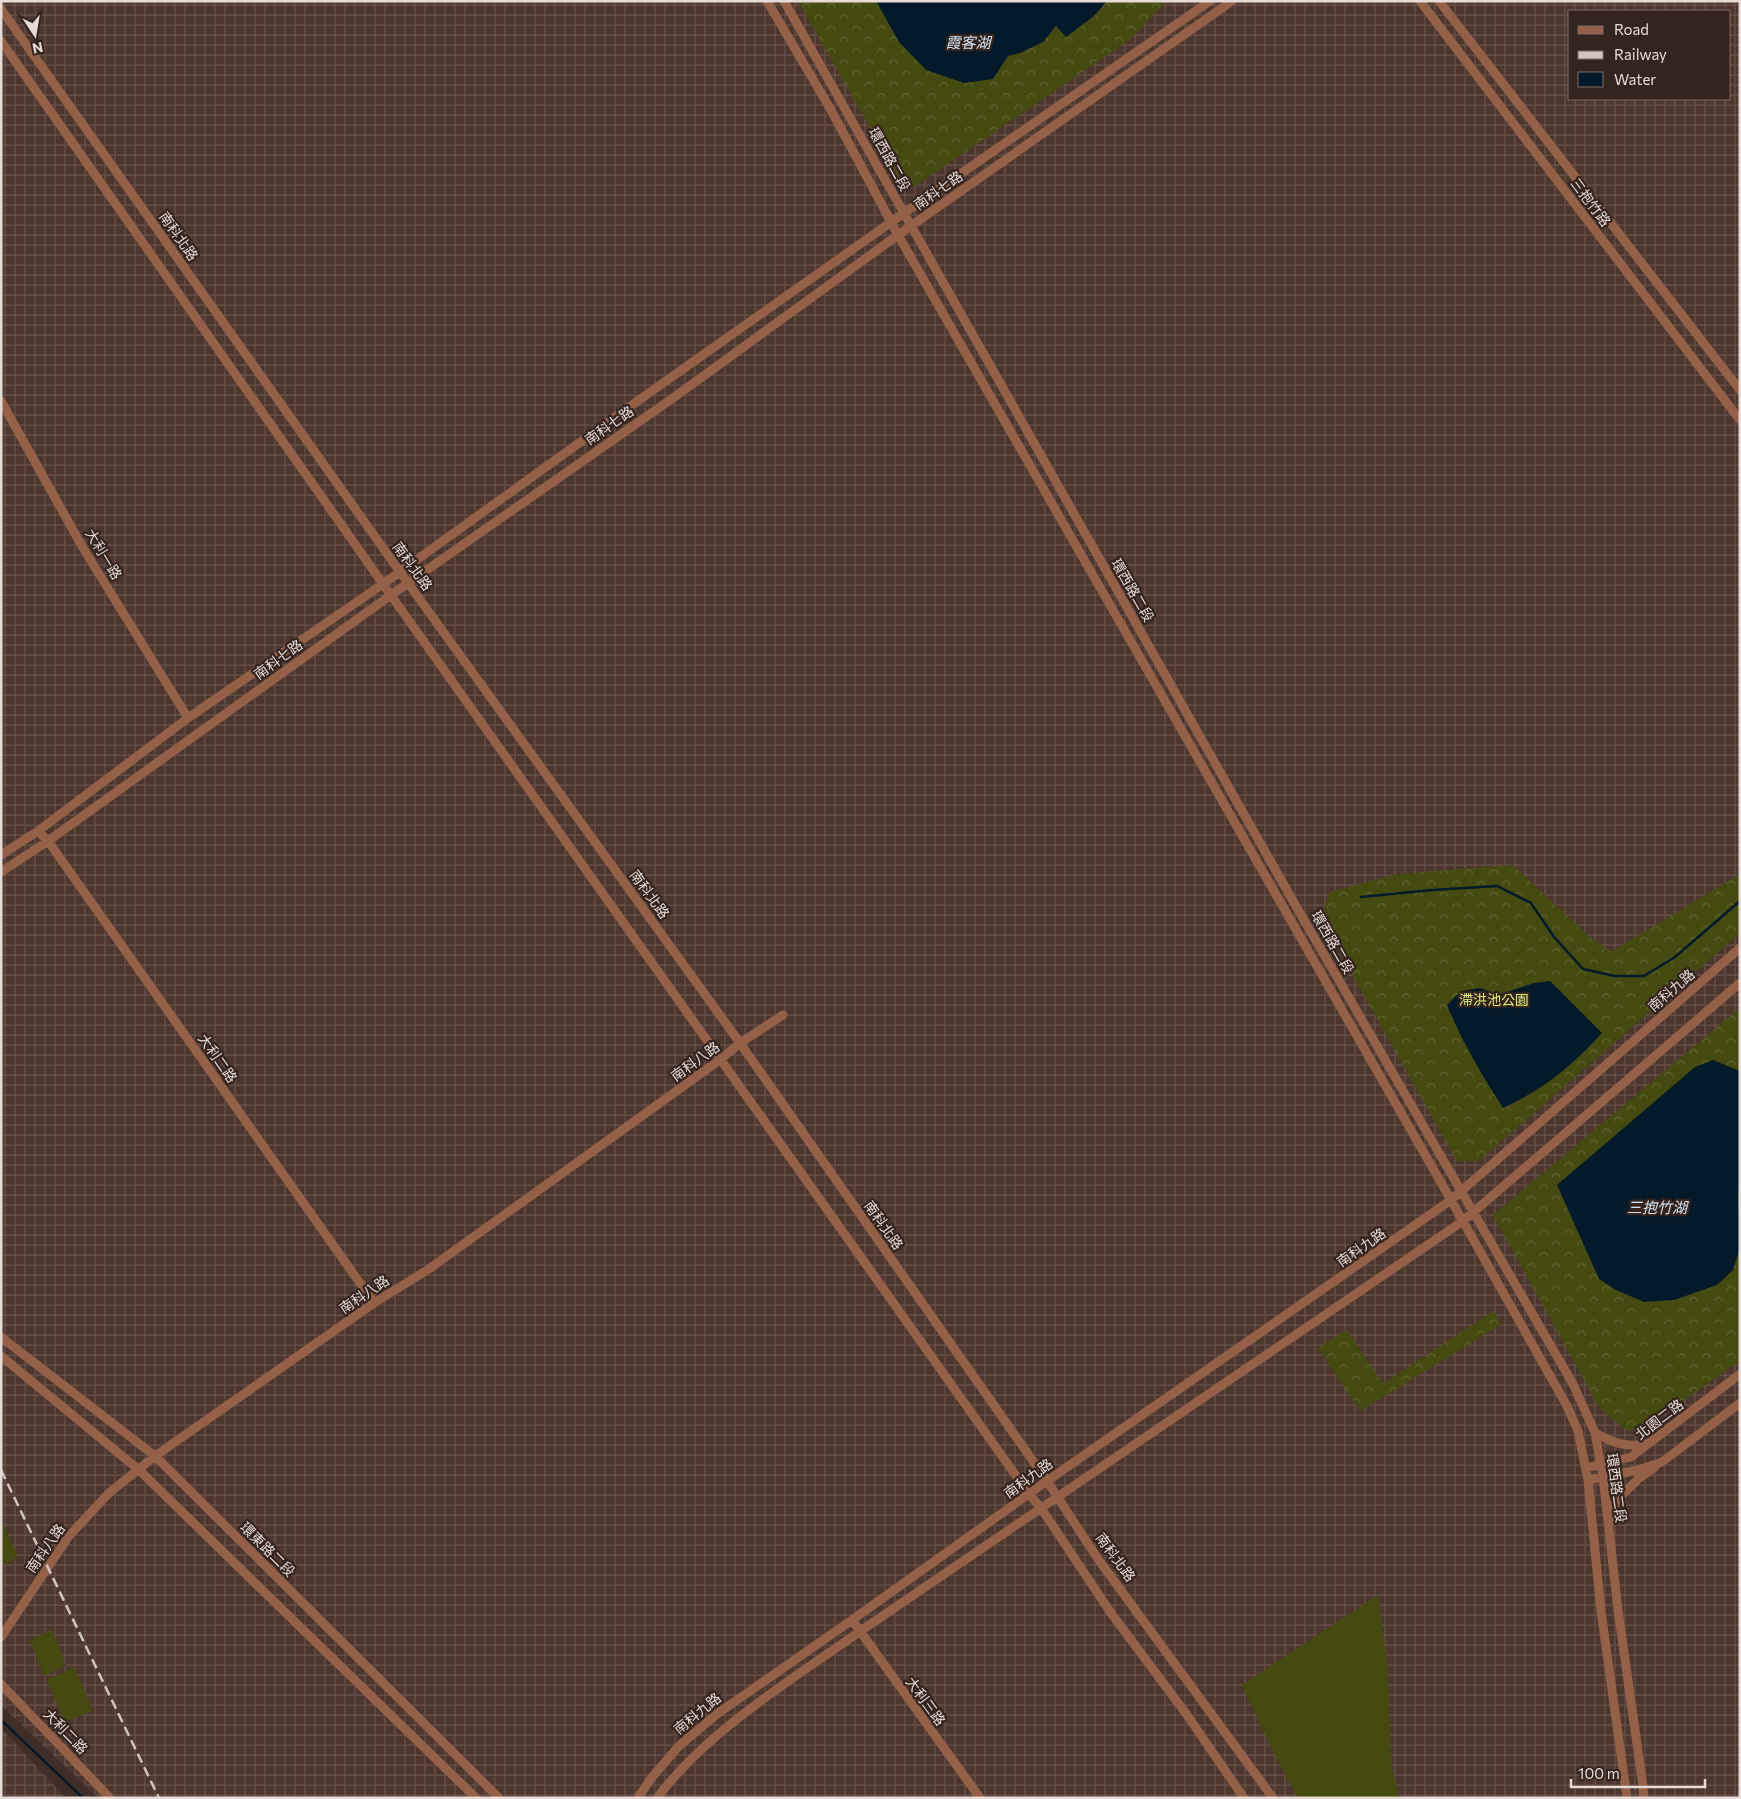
<svg xmlns="http://www.w3.org/2000/svg" width="1741" height="1799" font-family="Commissioner,'Noto Sans TC',sans-serif">
  <style>
    .industrial { fill: url(#industrial-grid); fill-rule: evenodd }
    .grass { fill: #454b10 }
    .forest { fill: url(#forest-crowns) }
    .water { fill: #041a2b }
    .lines { fill: none; stroke-linecap: round; stroke-linejoin: round }
    .stream { stroke: #041a2b; stroke-width: 2.5 }
    .street { stroke: #946048; stroke-width: 9 }
    .rail { stroke: #d1c5c1; stroke-width: 2.5; stroke-dasharray: 10 5; stroke-linecap: butt }
    .labels { text-anchor: middle; dominant-baseline: central; stroke-width: 4.5; stroke-linejoin: round; paint-order: stroke }
    .street-label { font-size: 14px; fill: #e6dbd7; stroke: #34241d }
    .park-label { font-size: 14px; fill: #dfef7c; stroke: #34241d }
    .water-label { font-size: 15px; font-style: italic; fill: #d2e3f3; stroke: #34241d }
  </style>
  <defs>
    <pattern id="industrial-grid" width="8" height="8" patternUnits="userSpaceOnUse" patternTransform="scale(1.25)"><rect width="8" height="8" fill="#4d362d"/><path d="M0 4h8M4 0v8" fill="none" stroke="#67524b"/></pattern>
    <pattern id="forest-crowns" width="20" height="18" patternUnits="userSpaceOnUse" patternTransform="scale(1.25)"><rect width="20" height="18" fill="#454b10"/><path d="M2 6a3 3 0 1 1 6 0M12 15a3 3 0 1 1 6 0" fill="none" stroke="#606432"/></pattern>
  </defs>
  <rect width="100%" height="100%" fill="#3e2e27"/>
  <!-- industrial -->
  <path class="industrial" d="M1,1H1740V1798H98L1,1705ZM1570,11H1730V99H1570Z
    M1,1728L66,1798H1Z"/>
  <!-- grass -->
  <path class="grass" d="M1,1520L18,1557L1,1566Z
    M1378,1595L1388,1669L1391,1764L1400,1798H1298L1276,1758L1242,1685Z
    M52,1630L66,1665L44,1676L30,1640Z
    M74,1667L93,1711L65,1722L47,1680Z"/>
  <!-- forest -->
  <path class="forest" d="M798,1H1166L1131,39L914,187L901,182Z
    M1513,865L1590,937L1611,952L1740,874V933L1479,1161H1457L1326,928L1324,910L1330,892L1397,874Z
    M1740,1008V1361L1670,1410L1629,1432L1600,1409L1493,1215Z
    M1493,1311L1502,1324L1360,1411L1318,1348L1347,1330L1383,1384Z"/>
  <!-- water -->
  <path class="water" d="M876,1H1107L1094,16L1066,37L1056,26L1043,42L1020,53L1008,56L993,79L964,83L926,70L899,42Z
    M1550,981L1602,1033C1572,1066 1544,1089 1503,1108C1482,1075 1462,1042 1447,1005L1461,991L1480,988L1498,995L1534,983Z
    M1713,1060L1740,1071V1187L1738,1191L1740,1248L1733,1270L1717,1285L1674,1300L1644,1302L1616,1290L1599,1279L1557,1185L1695,1067Z"/>
  <g class="lines">
    <!-- stream -->
    <path class="stream" d="M1361,897L1432,890L1497,886L1531,903L1554,937L1583,969L1615,976H1644L1675,957L1740,901
      M1,1720L83,1798"/>
    <!-- street -->
    <path class="street" d="M767,1L831,110L898,235L1451,1200L1567,1406L1578,1431L1588,1480L1601,1611L1627,1798
      M784,1L1297,908L1573,1384L1595,1433L1603,1477L1618,1610L1642,1779L1644,1798
      M1420,1L1740,420
      M1439,1L1740,390
      M1,9L400,572L740,1043L1047,1481L1098,1559L1273,1798
      M1,41L383,584L1029,1494L1041,1508L1111,1613L1187,1715L1244,1798
      M1,401L83,548L188,718
      M38,831L48,841L374,1303
      M1,855L38,831L188,718L383,584L625,410L904,213L1210,1
      M1,872L48,841L391,595L673,398L898,235L1232,1
      M1,1337L155,1456L499,1798
      M1,1356L139,1470L476,1798
      M1595,1433C1612,1442 1625,1448 1645,1444
      M1586,1468L1631,1457L1740,1374
      M1588,1480L1638,1470L1662,1462L1740,1403
      M1611,1521L1615,1502L1638,1479L1655,1467
      M852,1620L980,1798
      M1,1637L69,1536L109,1493L155,1456L374,1303L429,1269L721,1059L740,1043L783,1015
      M1,1684L110,1798
      M638,1798L652,1777L679,1746L717,1714L852,1620L1047,1481L1451,1200L1740,948
      M657,1798C708,1730 790,1681 859,1632L1463,1221L1740,983"/>
    <!-- rail -->
    <path class="rail" d="M1,1470L159,1798"/>
  </g>
  <g class="labels">
    <!-- street labels -->
    <g class="street-label">
      <text transform="translate(890 159) rotate(61)">環西路二段</text>
      <text transform="translate(938 190) rotate(-35)">南科七路</text>
      <text transform="translate(1591 202) rotate(53)">三抱竹路</text>
      <text transform="translate(179 236) rotate(55)">南科北路</text>
      <text transform="translate(609 425) rotate(-35)">南科七路</text>
      <text transform="translate(104 554) rotate(59)">大利一路</text>
      <text transform="translate(413 566) rotate(54)">南科北路</text>
      <text transform="translate(1133 590) rotate(60)">環西路二段</text>
      <text transform="translate(278 659) rotate(-36)">南科七路</text>
      <text transform="translate(650 894) rotate(54)">南科北路</text>
      <text transform="translate(1333 942) rotate(60)">環西路二段</text>
      <text transform="translate(1671 990) rotate(-41)">南科九路</text>
      <text transform="translate(218 1058) rotate(55)">大利二路</text>
      <text transform="translate(695 1061) rotate(-36)">南科八路</text>
      <text transform="translate(884 1225) rotate(55)">南科北路</text>
      <text transform="translate(1361 1247) rotate(-35)">南科九路</text>
      <text transform="translate(364 1294) rotate(-34)">南科八路</text>
      <text transform="translate(1659 1419) rotate(-37)">北園二路</text>
      <text transform="translate(1028 1478) rotate(-36)">南科九路</text>
      <text transform="translate(1617 1488) rotate(82)">環西路二段</text>
      <text transform="translate(45 1548) rotate(-55)">南科八路</text>
      <text transform="translate(268 1549) rotate(45)">環東路二段</text>
      <text transform="translate(1116 1557) rotate(54)">南科北路</text>
      <text transform="translate(926 1701) rotate(54)">大利三路</text>
      <text transform="translate(697 1713) rotate(-39)">南科九路</text>
      <text transform="translate(66 1731) rotate(46)">大利二路</text>
    </g>
    <!-- park labels -->
    <g class="park-label">
      <text x="1494" y="999">滯洪池公園</text>
    </g>
    <!-- water labels -->
    <g class="water-label">
      <text x="968" y="42">霞客湖</text>
      <text x="1657" y="1207">三抱竹湖</text>
    </g>
  </g>
  <!-- border -->
  <rect width="1741" height="1799" fill="none" stroke="#e6dbd7" stroke-width="5"/>
  <!-- legend -->
  <rect x="1568" y="10" width="162" height="90" fill="#34241d" stroke="#7b6d67"/>
  <rect x="1578" y="26" width="25" height="8" fill="#946048" stroke="#7b6d67"/>
  <text x="1614" y="35" font-size="15" fill="#e6dbd7">Road</text>
  <rect x="1578" y="51" width="25" height="8" fill="#d1c5c1" stroke="#7b6d67"/>
  <text x="1614" y="60" font-size="15" fill="#e6dbd7">Railway</text>
  <rect x="1578" y="72" width="25" height="15" fill="#041a2b" stroke="#7b6d67"/>
  <text x="1614" y="85" font-size="15" fill="#e6dbd7">Water</text>
  <!-- north arrow -->
  <g transform="translate(35 35) rotate(168)" stroke="#34241d" stroke-width="4" paint-order="stroke">
  <path d="M0-4L9 19L0 12L-9 19Z" fill="#e6dbd7"/>
  <text y="-8" font-size="14" font-weight="bold" text-anchor="middle" fill="#e6dbd7">N</text>
  </g>
  <!-- scale -->
  <path d="M1571 1779v8h134v-8" fill="none" stroke="#e6dbd7" stroke-width="2.5"/>
  <text x="1578" y="1779" font-size="15" fill="#e6dbd7" stroke="#34241d" stroke-width="4" paint-order="stroke">100 m</text>
</svg>
